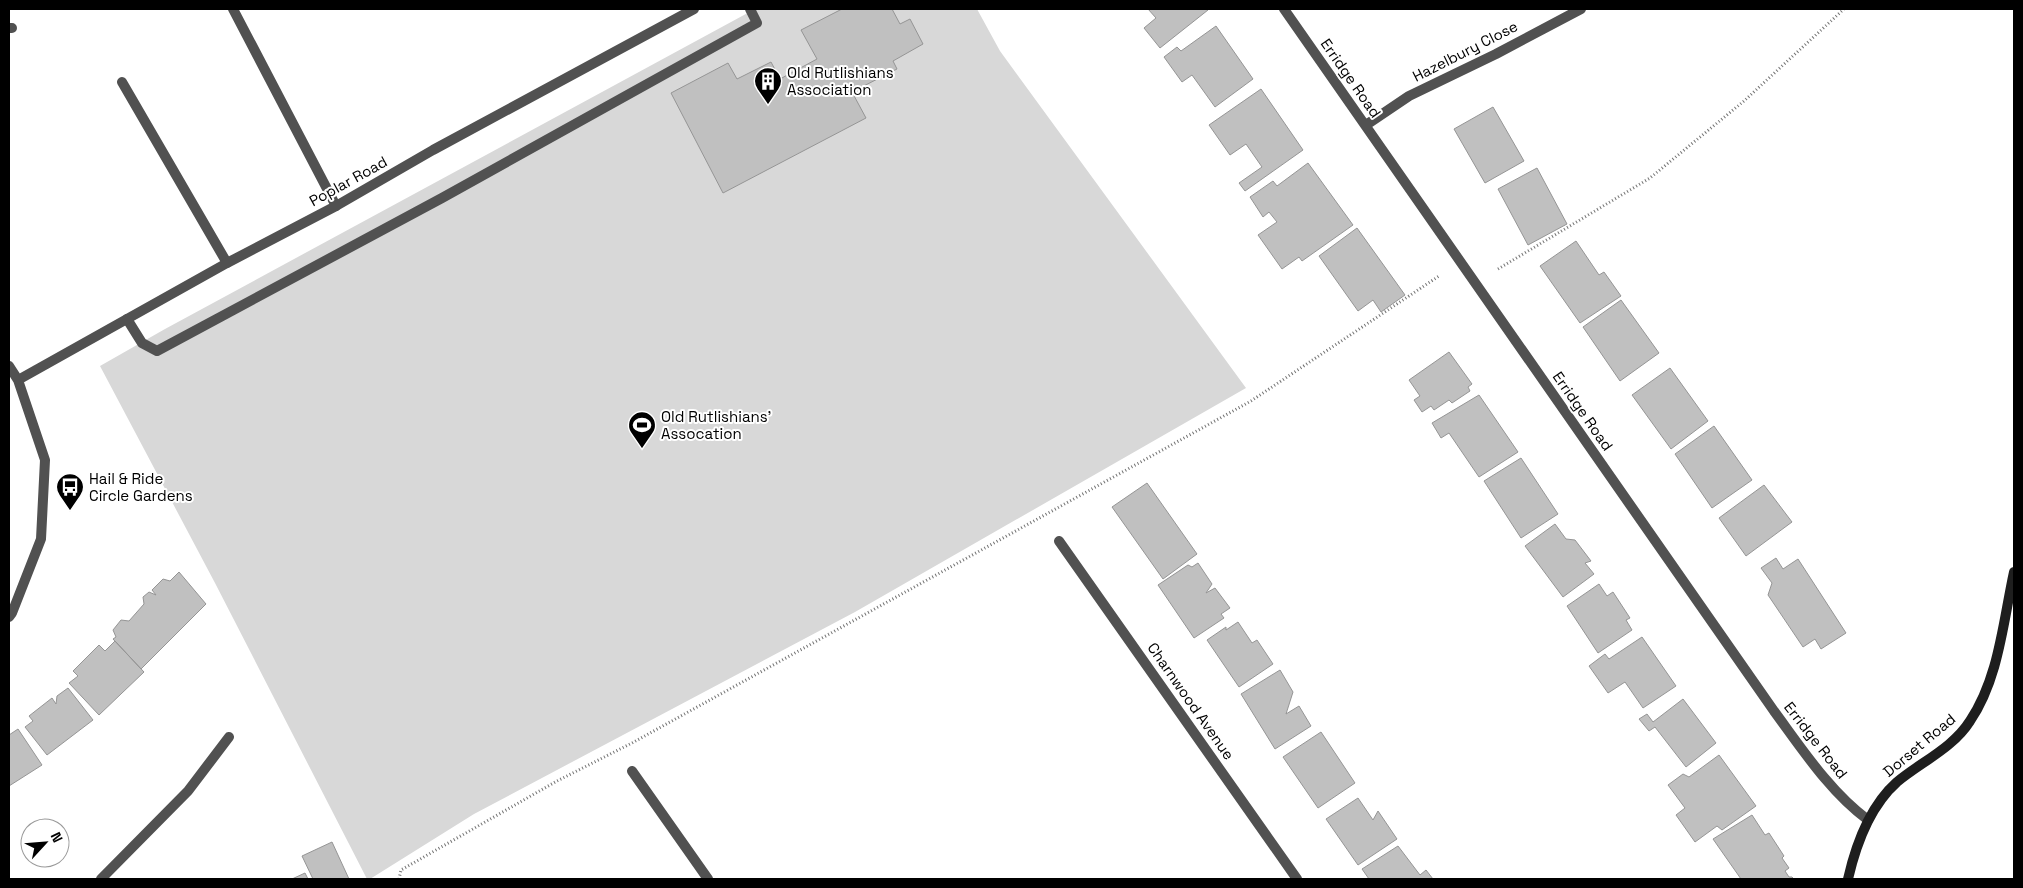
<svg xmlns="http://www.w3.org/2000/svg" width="2023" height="888" font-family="'Space Grotesk',sans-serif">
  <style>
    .green { fill: #d8d8d8 }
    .building { fill: #c0c0c0; stroke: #959595 }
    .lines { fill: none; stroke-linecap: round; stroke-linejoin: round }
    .path { stroke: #737373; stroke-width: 3; stroke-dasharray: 1 2.5; stroke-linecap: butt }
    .service { stroke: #515151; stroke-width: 10 }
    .minor { stroke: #515151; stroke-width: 10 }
    .secondary { stroke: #1e1e1e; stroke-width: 10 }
    .labels { text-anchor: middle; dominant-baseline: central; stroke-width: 4; stroke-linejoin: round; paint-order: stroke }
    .street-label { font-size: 15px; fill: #000; stroke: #fff }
    .poi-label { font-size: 15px; fill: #000; stroke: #fff; text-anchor: start }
  </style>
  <rect width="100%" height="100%" fill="#fff"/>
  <!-- green -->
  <path class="green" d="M755,9H977L1000,51L1246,388L855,612L474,814L370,879H367L215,583L100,366L165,329Z"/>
  <!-- building -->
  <path class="building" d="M842,9H892L900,24L910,19L923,44L893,61L897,69L852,92L866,118L723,193L671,93L728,63L737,79L771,62L780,79L817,59L801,30Z
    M1148,9H1207L1208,10L1160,48L1144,28L1156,18Z
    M1216,26L1253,79L1215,107L1192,75L1182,82L1164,57L1177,47L1181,51Z
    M1261,89L1303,150L1245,191L1239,183L1262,167L1246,144L1230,155L1209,125Z
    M1493,107L1524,161L1485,183L1454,129Z
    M1308,163L1353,225L1302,261L1299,257L1282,269L1258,235L1277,222L1269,212L1263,217L1250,197L1273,181L1277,186Z
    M1537,168L1567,224L1528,245L1498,189Z
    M1357,228L1405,295L1381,312L1373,300L1358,311L1319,256Z
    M1576,241L1599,275L1604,272L1621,296L1580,323L1540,266Z
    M1621,300L1659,353L1620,381L1583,327Z
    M1449,352L1472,384L1468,387L1470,391L1452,403L1449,400L1434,410L1431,406L1422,412L1414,400L1420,396L1409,380Z
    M1670,368L1708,421L1671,449L1632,395Z
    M1479,395L1518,452L1479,477L1449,433L1441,438L1432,423Z
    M1714,426L1752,480L1712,508L1675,454Z
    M1521,458L1558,514L1521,538L1484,481Z
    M1147,483L1197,554L1163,579L1112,507Z
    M1764,485L1792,522L1746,556L1719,518Z
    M1555,524L1566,539L1575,540L1591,561L1585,563L1594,574L1563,597L1525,546Z
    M1776,558L1783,569L1798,559L1846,633L1821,649L1815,639L1803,647L1768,595L1772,583L1761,568Z
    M1198,563L1212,584L1206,593L1215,588L1230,608L1221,614L1224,618L1194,638L1158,585L1188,565L1192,567Z
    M179,572L206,604L141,669L113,639L116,637L113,630L121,620L129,621L144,604L143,597L149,592L156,595L152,590L163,579L170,581Z
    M1599,584L1607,596L1613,592L1630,618L1626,620L1632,630L1598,653L1567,606Z
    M1238,622L1252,643L1257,640L1273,664L1239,687L1207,640L1226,627V630Z
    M1642,637L1676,686L1643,708L1625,682L1608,693L1589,666L1605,654L1609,659Z
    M115,641L144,672L99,715L69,683L78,676L73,671L99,645L105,651Z
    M1280,670L1293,692L1286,714L1299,706L1311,726L1275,749L1241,694Z
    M68,688L93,720L47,755L25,727L33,721L29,716L52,698L56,704L57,696Z
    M1683,699L1716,743L1686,767L1655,727L1649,731L1639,719L1647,714L1653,722Z
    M18,729L42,765L9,786V735Z
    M1321,732L1355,783L1318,808L1283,757Z
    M1719,755L1756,806L1722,830L1717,826L1695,842L1676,815L1685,808L1668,785L1683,774L1689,777Z
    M1358,798L1373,820L1378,811L1397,839L1358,865L1326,819Z
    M1752,815L1765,835L1769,833L1784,856L1782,858L1789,868L1785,871L1789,877H1792L1794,879H1741L1713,839Z
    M332,842L349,879H313L302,856Z
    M1398,846L1420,875L1426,870L1433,879H1369L1362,869Z
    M305,873L308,879H292Z"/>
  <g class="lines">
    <!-- path -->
    <path class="path" d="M1498,269L1650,178L1744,101L1844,9
      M399,879L401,870L557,781L632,743L1251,401L1439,276"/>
    <!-- service -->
    <path class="service" d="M233,9L336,206
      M9,28H12
      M122,82L227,263
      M127,319L142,343L157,351L442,198L757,23L750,9
      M101,879L188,791L229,737"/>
    <!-- minor -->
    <path class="minor" d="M1284,9L1774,711C1802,749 1830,792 1868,820
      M1366,125L1409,96L1496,54L1581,9
      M9,366L18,380L45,460L41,539L12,613L9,617
      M18,380L227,263L336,206L433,150L694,9
      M1059,541L1297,879
      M632,771L708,879"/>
    <!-- secondary -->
    <path class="secondary" d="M1848,879C1856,844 1870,806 1897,782C1921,762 1953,748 1970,721C1999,678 2003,622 2014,572"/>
  </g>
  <!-- icons -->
  <defs>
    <g id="building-pin" transform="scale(1.4375)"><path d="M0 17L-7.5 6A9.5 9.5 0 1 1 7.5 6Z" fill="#000" stroke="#fff"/><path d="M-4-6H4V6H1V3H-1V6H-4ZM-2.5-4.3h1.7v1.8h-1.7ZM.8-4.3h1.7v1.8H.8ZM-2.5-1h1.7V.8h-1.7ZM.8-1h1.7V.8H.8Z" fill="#fff"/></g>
    <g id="stadium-pin" transform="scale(1.4375)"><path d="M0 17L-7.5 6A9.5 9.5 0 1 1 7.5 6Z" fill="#000" stroke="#fff"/><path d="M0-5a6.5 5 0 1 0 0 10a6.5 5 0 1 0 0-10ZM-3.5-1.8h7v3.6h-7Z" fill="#fff"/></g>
    <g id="bus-pin" transform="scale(1.4375)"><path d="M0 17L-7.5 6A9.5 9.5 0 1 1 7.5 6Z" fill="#000" stroke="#fff"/><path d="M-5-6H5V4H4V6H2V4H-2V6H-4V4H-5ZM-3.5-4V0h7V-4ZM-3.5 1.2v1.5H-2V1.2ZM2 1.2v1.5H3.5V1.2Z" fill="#fff"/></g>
  </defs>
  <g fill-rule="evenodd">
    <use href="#building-pin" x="768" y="81"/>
    <use href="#stadium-pin" x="642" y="425"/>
    <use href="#bus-pin" x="70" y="487"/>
  </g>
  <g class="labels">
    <!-- street labels -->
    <g class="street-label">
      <text transform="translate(1465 51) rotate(-27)">Hazelbury Close</text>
      <text transform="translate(1351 78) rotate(55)">Erridge Road</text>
      <text transform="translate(348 181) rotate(-29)">Poplar Road</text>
      <text transform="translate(1583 411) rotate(55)">Erridge Road</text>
      <text transform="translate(1191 701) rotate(55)">Charnwood Avenue</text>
      <text transform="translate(1816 740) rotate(52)">Erridge Road</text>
      <text transform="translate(1919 745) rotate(-40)">Dorset Road</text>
    </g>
    <!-- poi labels -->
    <g class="poi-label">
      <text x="787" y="72">Old Rutlishians<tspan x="787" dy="17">Association</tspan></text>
      <text x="661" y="416">Old Rutlishians'<tspan x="661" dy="17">Assocation</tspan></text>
      <text x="89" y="478">Hail &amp; Ride<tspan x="89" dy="17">Circle Gardens</tspan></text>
    </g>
  </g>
  <!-- border -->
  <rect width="2023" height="888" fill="none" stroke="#000000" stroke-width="20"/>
  <!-- north arrow -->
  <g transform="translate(45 843) rotate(64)"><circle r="24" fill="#ffffff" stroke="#999999"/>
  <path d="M0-4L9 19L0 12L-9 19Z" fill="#000000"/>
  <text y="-8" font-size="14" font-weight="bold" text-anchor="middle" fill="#000000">N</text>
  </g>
</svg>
